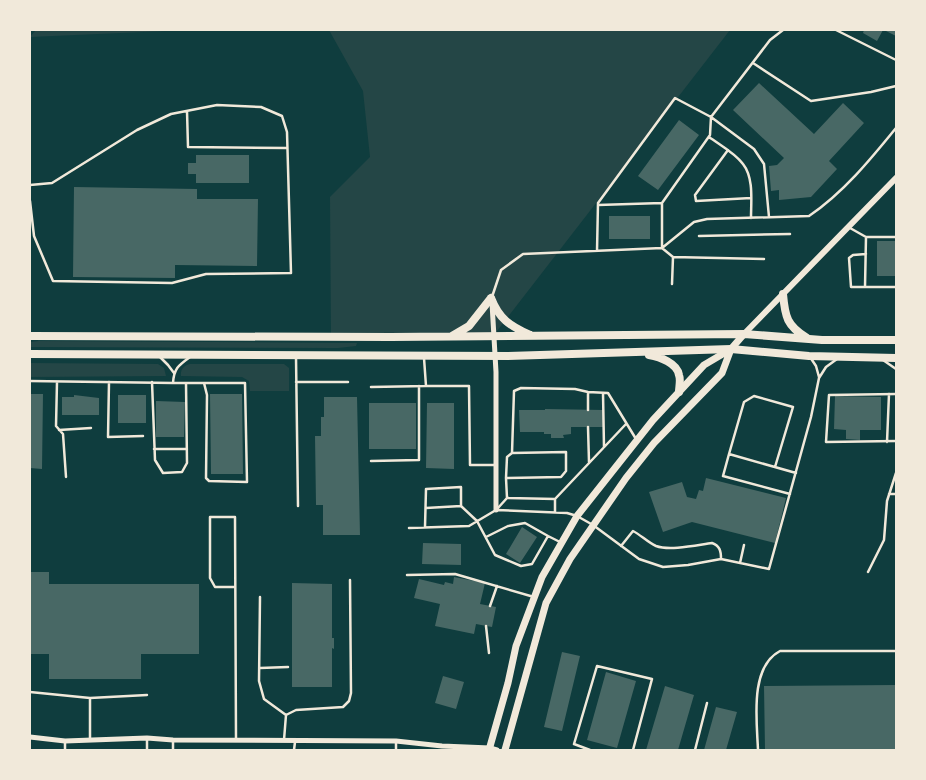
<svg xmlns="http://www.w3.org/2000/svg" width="926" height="780" font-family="'Asap Condensed',sans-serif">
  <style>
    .green { fill: #244646 }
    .building { fill: #486865 }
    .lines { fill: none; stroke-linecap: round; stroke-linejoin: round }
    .service { stroke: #f1e9da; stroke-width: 2.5 }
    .minor { stroke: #f1e9da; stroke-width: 5 }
    .tertiary { stroke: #f1e9da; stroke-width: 6 }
    .secondary { stroke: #f1e9da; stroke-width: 7 }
    .primary { stroke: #f1e9da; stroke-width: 8 }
  </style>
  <rect width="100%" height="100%" fill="#0f3d3e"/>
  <!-- green -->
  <path class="green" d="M36,30H189L30,37Z
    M329,30H730L490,340L331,338L330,197L370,157L363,91Z
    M39,341L357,343L356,346L338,348L30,347V342Z
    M30,363L158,364L164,368L166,376L30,377Z
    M190,364H284L289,368V391H250L249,381L242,377L181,376C180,370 184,365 190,364Z"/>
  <!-- building -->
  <path class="building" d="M864,30H883L877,41L863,33Z
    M884,30H896V36Z
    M759,83L814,134L843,103L864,123L829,161L837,169L811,197L779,200V190L771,191L769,166L777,165L784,158L733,110Z
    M679,120L699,135L658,190L638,176Z
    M196,155H249V183H196V174H188V163H196Z
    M74,187L197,189V199H258L257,266L175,265V278L73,277Z
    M609,216H650V239H609Z
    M877,241H896V276H877Z
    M30,394H43L42,469L30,468Z
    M210,394H242L243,474H211Z
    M74,395L99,398V415H62V397H74Z
    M118,395H146V423H118Z
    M835,396L881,397V430H860V440L846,439V430L834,429Z
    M324,397H357L360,535H323V505H316L315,436H321V417H324Z
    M156,401L185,402L184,437H156Z
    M369,403H416V449H369Z
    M427,403H454V469L426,468Z
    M545,409L603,410V427H571V434L563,435L564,438H551V434H544V432H520L519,410H545Z
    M706,478L786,498L775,543L692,522L663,532L649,492L682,482L687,497L696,499L699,490L703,491Z
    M522,527L537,537L520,563L506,554Z
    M423,543L461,544V565L422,564Z
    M30,572H49V584H199V654H141V679H49V654H30Z
    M454,577L485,583L480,604L496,607L492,627L476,624L474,634L435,626L440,604L414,598L419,579L444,585L445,582L453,584Z
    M292,583L332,584V638H334V649L332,648V687H292Z
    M562,652L580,656L562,731L544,727Z
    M606,672L636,681L617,748L587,740Z
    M443,676L464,682L456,709L435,703Z
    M896,685V750H765L764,686Z
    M665,686L694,695L678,750H646Z
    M716,707L737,712L726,750H704Z"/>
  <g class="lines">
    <!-- service -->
    <path class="service" d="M836,30L896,60
      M753,63L811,101L871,92L896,86
      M187,111L188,147L287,148
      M709,137C720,145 735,153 743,164C754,178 751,201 751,218
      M728,150L695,195L696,201L751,198
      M30,185L52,183L137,130L171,114L217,105L261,107L282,116L287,132L291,273L206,274L172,283L53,281L34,236L30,201
      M598,205L662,203
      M850,228L866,237H896
      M699,236L790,234
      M866,237L865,287H896
      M597,251L598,203L675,98L711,117L754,149L764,164L769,217
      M764,259L673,257L662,248V203L710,135L711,117L770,40L783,30
      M672,284L673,257
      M865,287H851L849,258L853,255L866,254
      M492,297L501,270L523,254L662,248L694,222L707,219L809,216C843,193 870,160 896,128
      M160,357L168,365L174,373
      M296,357L298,506
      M810,357L816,366L819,377
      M424,358L426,386H469L470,465H495
      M883,360L896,369
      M30,381L173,383C174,368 179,365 190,357
      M57,382L56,426L63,434L66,477
      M109,382L108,437L143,436
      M152,382L155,460L163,473L182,472L187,463L186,383
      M296,382H348
      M173,383C197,383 221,383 245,383L247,482L209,481L206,478L207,395L204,383
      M371,387L426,386
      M588,392V410
      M603,393L604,447
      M896,394L829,395L826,442L896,441
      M626,424L555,499L507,498L506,478L561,477L566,471V452L512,453L514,391L521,388L575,389L588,392L608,393L636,439
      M588,427L589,462
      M59,430L91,428
      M887,442L889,394
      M154,449H187
      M729,454L723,476L790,494
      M371,461L419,460V386
      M775,467L793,407L754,396L744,402L729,454L796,473
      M506,478L507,457L512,453
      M889,494H896
      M461,506L477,521L495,555L521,566L532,564L548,536L525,523L508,526L486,537
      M498,508L507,498
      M555,512V499
      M425,527L426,489L461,487V506L426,508
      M409,528L469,526L496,510L567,513L577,516L593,525L639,559L663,567L688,565L721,559L769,569L811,417L819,378L826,367L837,359
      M548,536L560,542
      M621,546L633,531C641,535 647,542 656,546C670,551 697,545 712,543C720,546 721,551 721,559
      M740,563L744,545
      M868,572L884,540L887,501L896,473
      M407,575L455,574L534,597
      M235,587H215L210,578V517H235L236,740
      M260,597L259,681L264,699L286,715
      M490,606L497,586
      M486,626L489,653
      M260,668L288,667
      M30,692L90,698
      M147,738V750
      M90,739V698L147,695
      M173,740V750
      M284,740L286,715L296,710L343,707L349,701L351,693L350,580
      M396,741V750
      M65,742V750
      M294,750L295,742
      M590,750L574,744L597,666L652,679L633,750
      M695,750L707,703
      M758,750C757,722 749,667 780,651H896"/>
    <!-- minor -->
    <path class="minor" d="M492,303L496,372V510
      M30,737L65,741L147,738L173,740L396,741L442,746L490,748L497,750"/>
    <!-- tertiary -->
    <path class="tertiary" d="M744,334L896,178"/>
    <!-- secondary -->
    <path class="secondary" d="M489,750L508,683L516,646L542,577L577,516L653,420L704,365L731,349L744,334
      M505,750L546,603L570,559L626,478L654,443L722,373L731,349"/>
    <!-- primary -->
    <path class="primary" d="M783,294C785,317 787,326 807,338
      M491,298C499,319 510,326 530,335
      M30,336L391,337L744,334L822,340H896
      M452,336L469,326L491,298
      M30,354L508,356L731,349L809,356L896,358
      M649,355C660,357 677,363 679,375C681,380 679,387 679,392"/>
  </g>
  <!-- border -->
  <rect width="926" height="780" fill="none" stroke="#f1e9da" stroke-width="62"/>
</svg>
